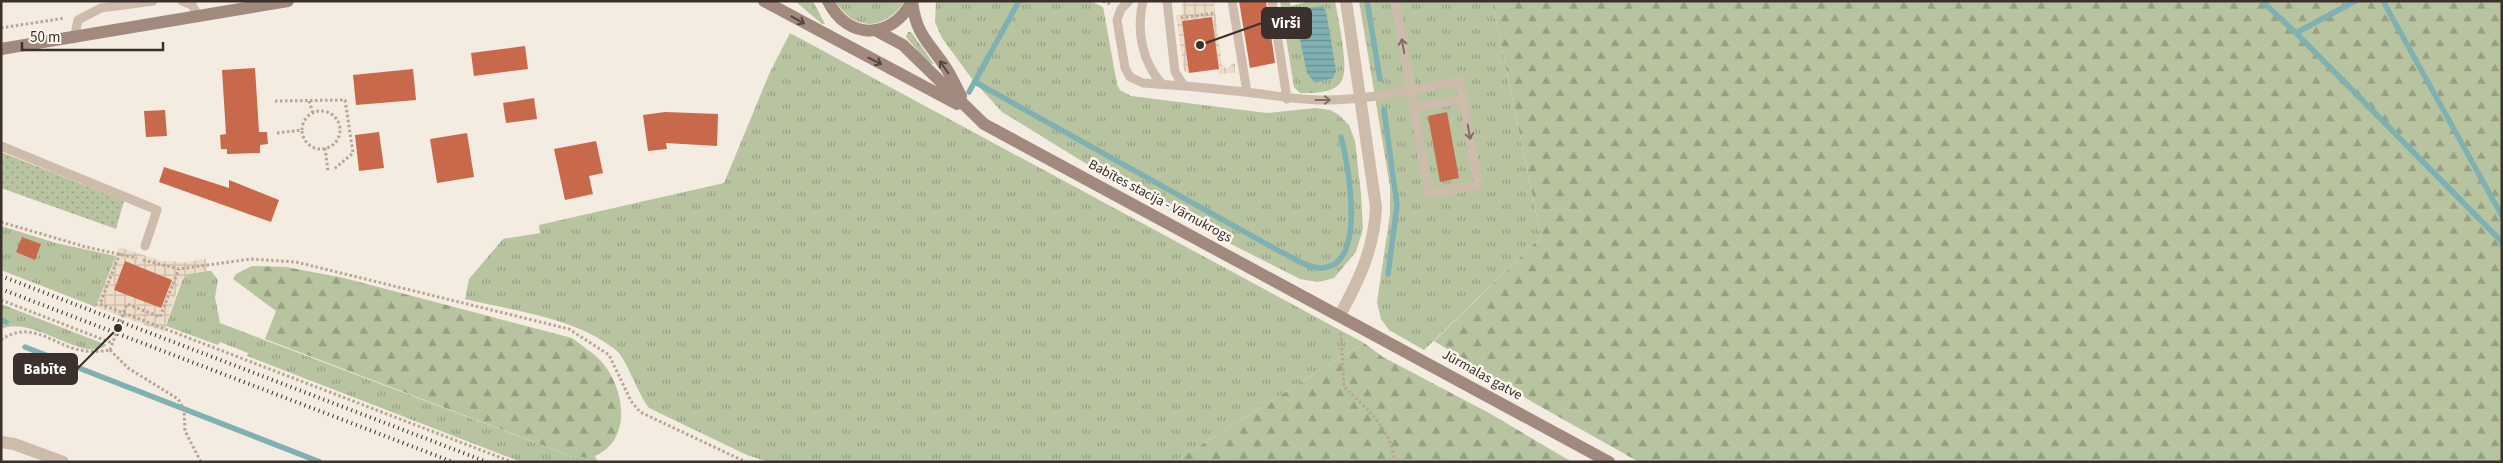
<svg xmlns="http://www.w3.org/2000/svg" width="2503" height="463" font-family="'Source Sans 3',sans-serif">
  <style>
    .grass { fill: url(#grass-tufts) }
    .forest { fill: url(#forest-firs) }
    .park { fill: url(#park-dots) }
    .plaza { fill: url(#plaza-grid); fill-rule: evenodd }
    .water { fill: url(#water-rules) }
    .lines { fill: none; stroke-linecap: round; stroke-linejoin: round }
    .stream { stroke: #7fb0b2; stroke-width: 5.5 }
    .building { fill: #c8694b }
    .path { stroke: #b9a596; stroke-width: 3; stroke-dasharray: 2.5 2.5; stroke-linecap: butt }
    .lane { stroke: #cdbbac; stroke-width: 9 }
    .street { stroke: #cdbbac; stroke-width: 12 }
    .secondary { stroke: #a18a7d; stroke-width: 12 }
    .rail { stroke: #3b302b; stroke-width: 4; stroke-dasharray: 1 4; stroke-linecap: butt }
    .oneway { stroke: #544640 }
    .oneway2 { stroke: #7d6f65 }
    .labels { text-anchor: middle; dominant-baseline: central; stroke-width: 5; stroke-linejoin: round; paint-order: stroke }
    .street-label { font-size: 14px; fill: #3b302b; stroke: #fbf5ee }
    .leader { fill: none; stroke: #3b302b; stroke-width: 2 }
    .callout-dot { fill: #3b302b; stroke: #fbf5ee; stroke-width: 2 }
    .callout { fill: #3b302b; stroke: #3b302b; stroke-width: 2 }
    .callout-label { font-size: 15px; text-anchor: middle; font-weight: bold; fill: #fff }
  </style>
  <defs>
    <pattern id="grass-tufts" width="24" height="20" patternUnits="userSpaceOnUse" patternTransform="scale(1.25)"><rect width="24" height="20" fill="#b8c4a0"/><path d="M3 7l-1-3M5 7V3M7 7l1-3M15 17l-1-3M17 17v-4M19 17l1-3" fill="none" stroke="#97a083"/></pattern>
    <pattern id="forest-firs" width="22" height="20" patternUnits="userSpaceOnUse" patternTransform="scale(1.25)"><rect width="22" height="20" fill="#b8c4a0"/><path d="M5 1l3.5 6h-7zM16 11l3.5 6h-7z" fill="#97a083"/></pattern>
    <pattern id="park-dots" width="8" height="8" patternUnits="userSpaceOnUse" patternTransform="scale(1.25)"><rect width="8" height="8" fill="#b8c4a0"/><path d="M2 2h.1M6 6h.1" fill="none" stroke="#97a083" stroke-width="1.8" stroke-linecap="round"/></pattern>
    <pattern id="plaza-grid" width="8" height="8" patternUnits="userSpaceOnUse" patternTransform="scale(1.25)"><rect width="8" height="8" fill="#ecdcc8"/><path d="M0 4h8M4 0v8" fill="none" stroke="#cbbdac"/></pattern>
    <pattern id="water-rules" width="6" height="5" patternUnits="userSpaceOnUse" patternTransform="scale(1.25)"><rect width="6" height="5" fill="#7fb0b2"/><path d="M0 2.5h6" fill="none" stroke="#699091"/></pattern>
  </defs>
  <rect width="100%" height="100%" fill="#f4ebe1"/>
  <!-- grass -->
  <path class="grass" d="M795,1H813L825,24H822Z
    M835,1H905C884,31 855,32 835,1Z
    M936,1H1090L1103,7L1117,84L1120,90L1131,96L1267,113L1316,108L1330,110L1339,115L1349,125L1355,141L1361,194L1363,229L1356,252L1334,278L1318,282L1300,279L1227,242L1093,168L1002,112L972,79L942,38L935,22Z
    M1280,1H1289L1291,6L1310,1H1335C1338,19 1350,69 1341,82C1333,94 1312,93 1300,93L1294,87Z
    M1359,1H1492L1541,237L1424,350L1389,330L1381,319L1377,302L1390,214V187Z
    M908,32H911L934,64L928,63L906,37Z
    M790,33L1364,343L1174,462H769L747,455L649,408C638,394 626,359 617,351C578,318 514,311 465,299L469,279L503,239L540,233L539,225L724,183L770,72Z
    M1,226L56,243L116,256L96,307L1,270Z
    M207,271H211L218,280L215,297L220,323L576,458L595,456L598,462H521L247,356L248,353L220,342L218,345L166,326L183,278L188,274Z
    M1,304L107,345C83,364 33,314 1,329Z"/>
  <!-- forest -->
  <path class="forest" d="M1492,1H2502V462H1639L1534,403L1434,341L1541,237Z
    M252,266L286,267L344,278L572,338C581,345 592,352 600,360C624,385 634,439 595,456C590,458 582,457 576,458L265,339L276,311L233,279L236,274Z
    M1364,343L1383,357L1489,413L1572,462H1174Z"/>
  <!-- park -->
  <path class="park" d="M1,152L124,201L116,229L1,188Z"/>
  <!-- plaza -->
  <path class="plaza" d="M1182,1H1217L1214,4L1222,65L1227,69L1233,63L1235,64V73L1218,74L1217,69L1219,68L1212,17L1182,21L1189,73L1184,71L1176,16L1182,15Z
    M119,247L162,261L186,262L206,259L207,271L188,274L179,284L164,332L96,307ZM125,261L172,280L161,308L114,290Z"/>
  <!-- water -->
  <path class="water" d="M1322,6L1326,11L1336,71L1333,78L1315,83L1307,73L1296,21C1300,7 1308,8 1322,6Z"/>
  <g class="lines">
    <!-- stream -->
    <path class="stream" d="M1367,1L1380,79
      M2262,1L2296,33L2502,242
      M2383,1L2502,216
      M2296,33L2355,1
      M975,82L1279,251C1292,257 1307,268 1321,268C1368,267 1348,163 1341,137
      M969,92L1019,1
      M1384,110L1397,205L1388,274
      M1,320L6,322
      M25,347L320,462"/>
  </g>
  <!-- building -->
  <path class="building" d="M1239,1H1266L1275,63L1250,68Z
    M1212,17L1219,69L1189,73L1182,21Z
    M525,46L528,69L474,76L471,53Z
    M255,68L259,132H267L268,144L260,145V153L227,154V149H221L220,135L226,134L222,70Z
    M413,69L416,100L356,105L353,75Z
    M534,98L537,119L506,123L503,103Z
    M165,110L167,136L146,137L144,111Z
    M665,112L718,114L717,146L666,143L667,149L648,151L643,115Z
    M1447,112L1459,178L1440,182L1428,116Z
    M379,132L384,168L359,171L355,135Z
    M467,133L474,177L437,183L430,139Z
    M596,141L603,173L589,176L593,194L565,200L554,149Z
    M164,167L229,188V180L279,200L271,222L159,182Z
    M22,237L41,244L35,260L16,252Z
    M125,261L172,280L161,308L114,290Z"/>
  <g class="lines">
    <!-- path -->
    <path class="path" d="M1103,1L1110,4
      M1308,1V2
      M1181,18L1215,13
      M1,28L65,18
      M275,101L345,100L353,153L333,170
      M309,101L313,113
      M302 130a19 19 0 1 1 38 0a19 19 0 1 1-38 0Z
      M277,133L302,130
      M325,148L328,171
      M1,222L86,247L137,258
      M120,253L100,304L512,462
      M143,260L179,269L251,259L296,262L569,329L609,355L631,401L640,412L746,462
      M1,300L112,343
      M1341,333L1344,387C1366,408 1393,430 1394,462
      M1,340C28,321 48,340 75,349C87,352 98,352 110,350
      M110,350L128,368L178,399L184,409L185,431L201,462
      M110,350L127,304L160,317L179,269"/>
    <!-- lane -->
    <path class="lane" d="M182,1L192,5L199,17
      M1129,1L1121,9L1117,20L1125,68L1130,77L1143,83C1177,85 1211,88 1245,92C1272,95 1297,100 1324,100C1370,100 1415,89 1460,81L1478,185L1429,194L1395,1
      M1143,1C1136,30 1142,62 1162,84
      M1167,1L1175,72L1184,86
      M1232,1L1247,92
      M1272,1L1287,99
      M74,39L78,20L101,8L153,1
      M1414,108L1463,99
      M1,146L157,210L145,246"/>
    <!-- street -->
    <path class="street" d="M1340,315C1360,278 1374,249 1376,207L1346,1
      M1,442L14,444L63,462"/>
    <!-- secondary -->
    <path class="secondary" d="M764,1L957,104
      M828,1C848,41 892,40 912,1
      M912,1C916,35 928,41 946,68C952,77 956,87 961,96
      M875,30L903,45L984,124L1609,462
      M1,49L288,1"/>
    <!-- rail -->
    <path class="rail" d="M1,276L487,462
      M1,289L453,462"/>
  </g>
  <!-- one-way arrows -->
  <defs><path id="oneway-shaft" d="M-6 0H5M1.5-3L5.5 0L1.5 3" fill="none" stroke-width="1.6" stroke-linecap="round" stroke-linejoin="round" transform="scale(1.25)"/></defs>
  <g class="oneway">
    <use href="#oneway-shaft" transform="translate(798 20) rotate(29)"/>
    <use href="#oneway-shaft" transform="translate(875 61) rotate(27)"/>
    <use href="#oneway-shaft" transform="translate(944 67) rotate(-124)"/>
  </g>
  <g class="oneway2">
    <use href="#oneway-shaft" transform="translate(1403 46) rotate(-100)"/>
    <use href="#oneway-shaft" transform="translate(1323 100)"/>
    <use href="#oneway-shaft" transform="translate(1469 132) rotate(80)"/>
  </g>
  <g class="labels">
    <!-- street labels -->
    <g class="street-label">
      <text transform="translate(1160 201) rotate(28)">Babītes stacija - Vārnukrogs</text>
      <text transform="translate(1482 375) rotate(29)">Jūrmalas gatve</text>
    </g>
  </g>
  <!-- callouts -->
  <path class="leader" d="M1200 45L1262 23M118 328L77 369"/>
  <g class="callout-dot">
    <circle cx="1200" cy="45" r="5"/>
    <circle cx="118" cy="328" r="5"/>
  </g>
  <g class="callout">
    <rect x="1262" y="8" width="49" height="30" rx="5"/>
    <rect x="14" y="354" width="63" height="30" rx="5"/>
  </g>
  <g class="callout-label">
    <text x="1286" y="28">Virši</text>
    <text x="45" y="374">Babīte</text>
  </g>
  <!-- border -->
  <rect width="2503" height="463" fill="none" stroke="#3b302b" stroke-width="5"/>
  <!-- scale -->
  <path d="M22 42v8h141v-8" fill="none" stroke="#3b302b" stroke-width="2.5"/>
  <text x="30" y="42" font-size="15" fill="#3b302b" stroke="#fbf5ee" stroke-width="4" paint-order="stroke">50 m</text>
</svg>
